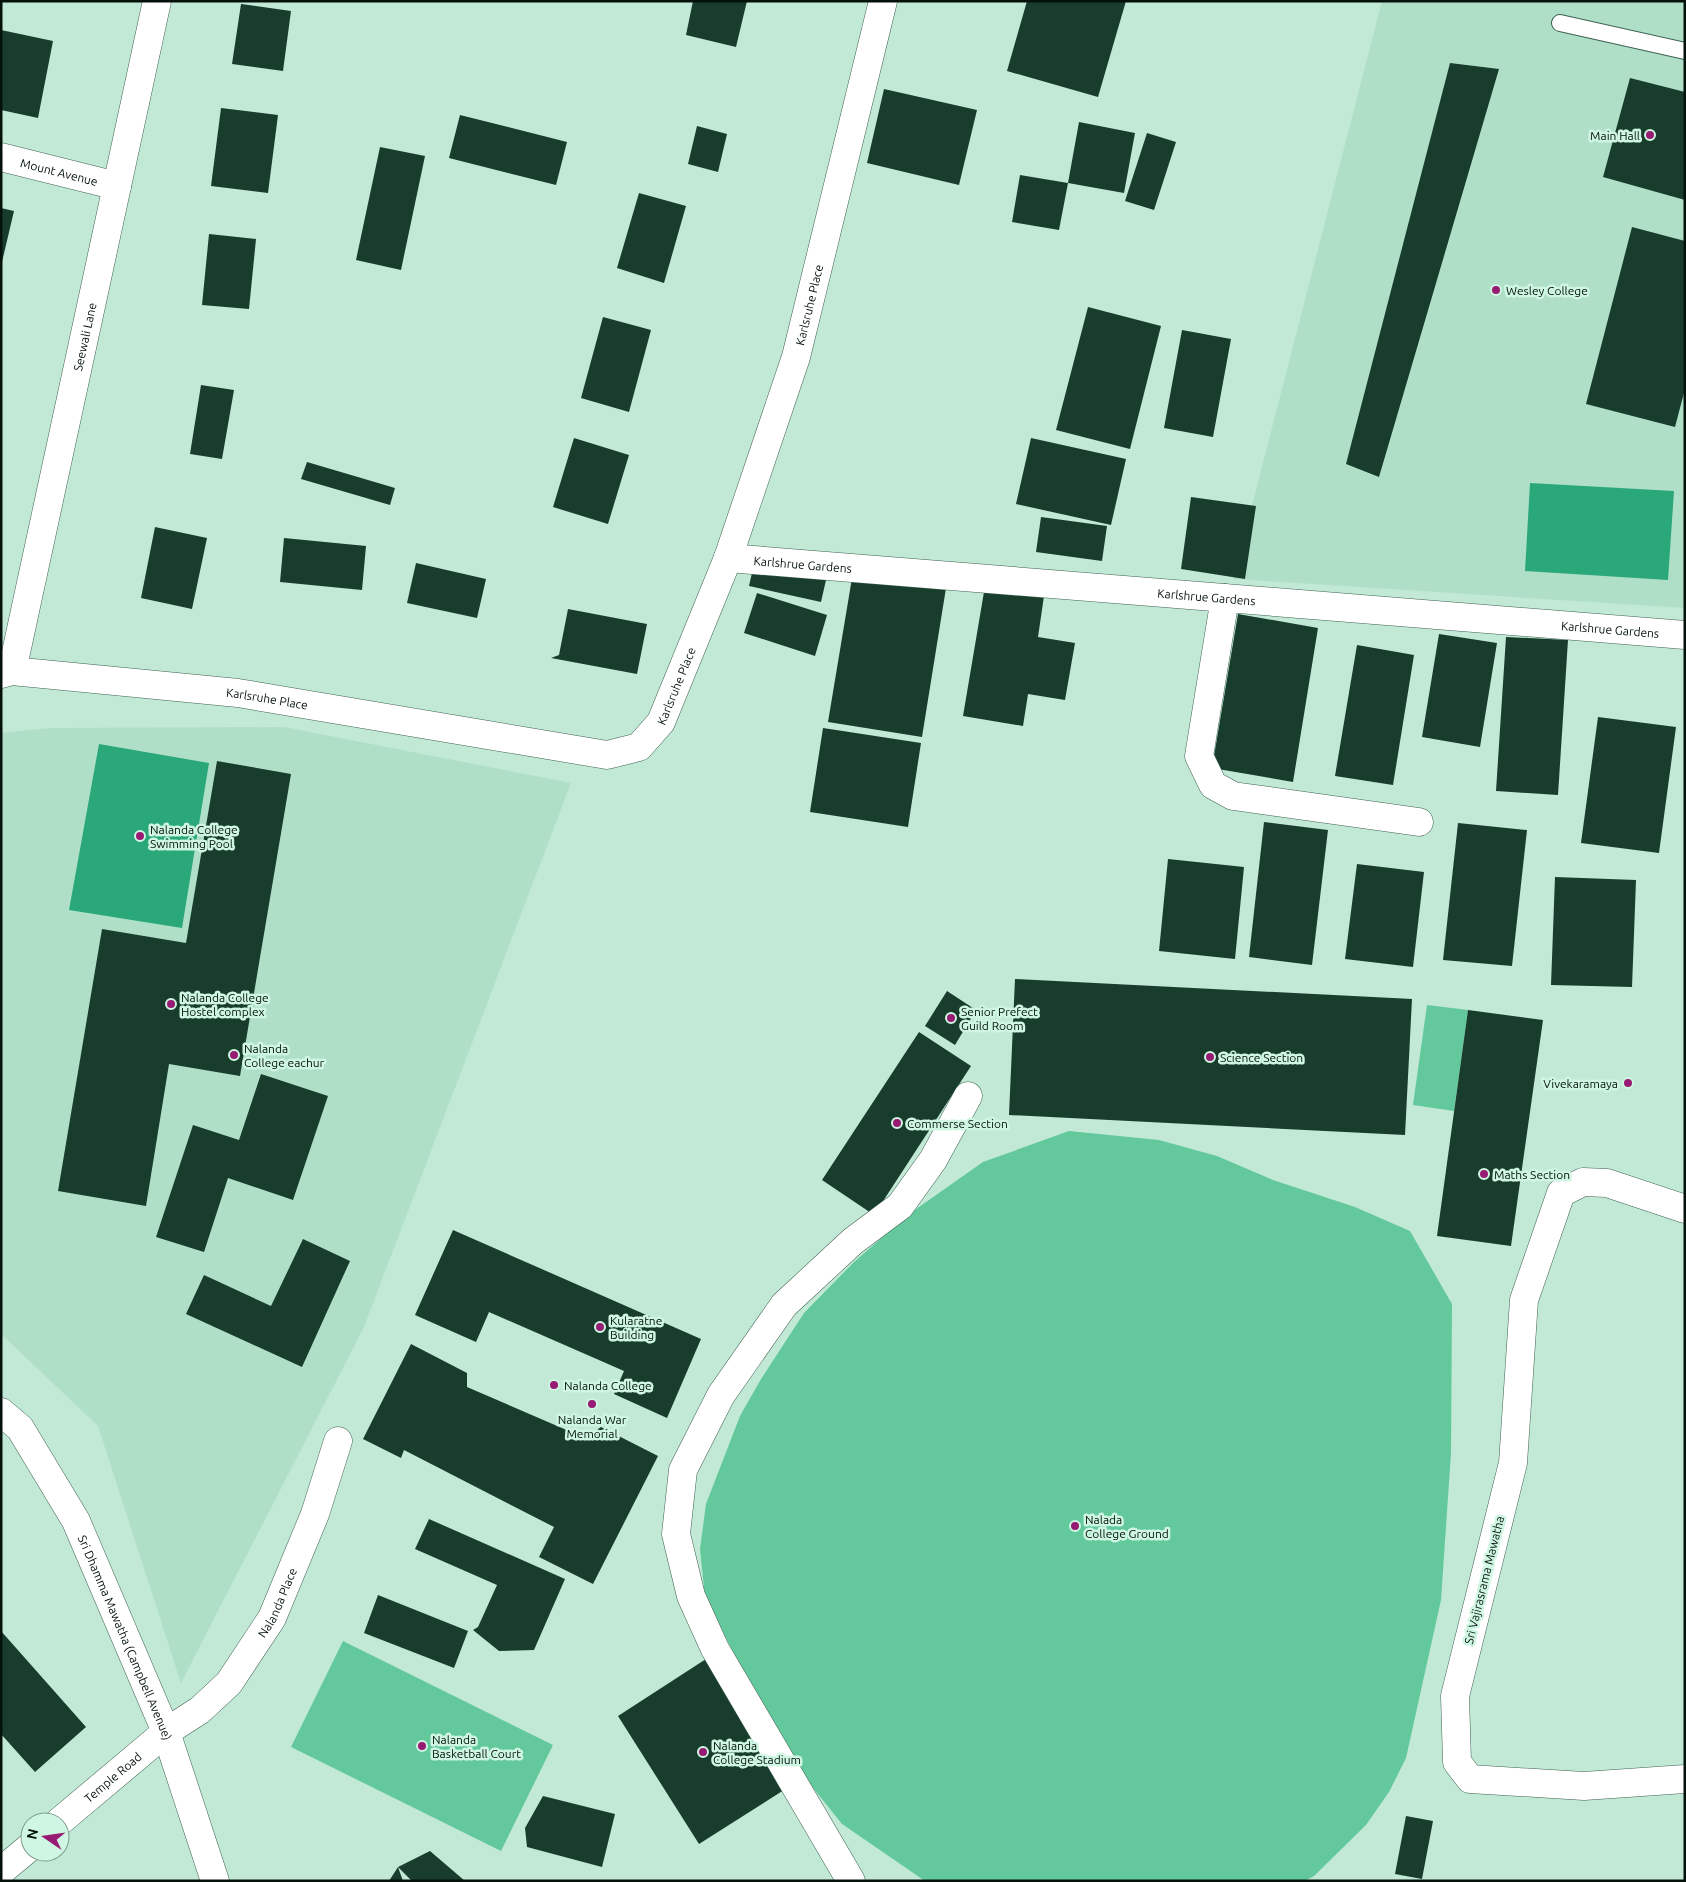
<svg xmlns="http://www.w3.org/2000/svg" width="1686" height="1882" font-family="Ubuntu,sans-serif">
  <style>
    .built { fill: #b0dfc8 }
    .green { fill: #63c99d }
    .water { fill: #2aa879 }
    .building { fill: #183d2d }
    .lines { fill: none; stroke-linecap: round; stroke-linejoin: round }
    .lane-casing { stroke: #3f6251; stroke-width: 18 }
    .street-casing { stroke: #3f6251; stroke-width: 29 }
    .secondary-casing { stroke: #3f6251; stroke-width: 29 }
    .lane { stroke: #fff; stroke-width: 16 }
    .street { stroke: #fff; stroke-width: 28 }
    .secondary { stroke: #fff; stroke-width: 28 }
    .poi-dot { fill: #971b73; stroke: #cff6e2; stroke-width: 2 }
    .labels { text-anchor: middle; dominant-baseline: central; stroke-width: 5; stroke-linejoin: round; paint-order: stroke }
    .poi-label { font-size: 12px; fill: #04120b; stroke: #cff6e2; text-anchor: start }
    .street-label { font-size: 12px; fill: #04120b; stroke: #cff6e2 }
  </style>
  <rect width="100%" height="100%" fill="#c2e9d5"/>
  <!-- built -->
  <path class="built" d="M1382,1H1685V608L1233,579Z
    M284,727L571,783L364,1327L181,1683L98,1426L1,1334V733L50,728Z"/>
  <!-- green -->
  <path class="green" d="M1427,1005L1468,1010L1454,1111L1413,1105Z
    M1069,1131L1159,1140L1217,1156L1273,1180L1355,1207L1410,1231L1452,1304L1451,1453L1441,1600L1406,1758L1389,1792L1366,1825L1314,1876L1305,1881H925L842,1824L785,1753L705,1597L700,1549L706,1504L740,1416L761,1379L804,1313L854,1262L909,1214L983,1162Z
    M343,1641L553,1745L501,1851L291,1747Z"/>
  <!-- water -->
  <path class="water" d="M1530,483L1674,491L1668,580L1525,571Z
    M99,744L209,763L182,928L69,910Z"/>
  <!-- building -->
  <path class="building" d="M693,1H747L736,47L686,35Z
    M1027,1H1126L1098,97L1007,71Z
    M241,4L291,11L283,71L232,64Z
    M1,30L53,41L38,118L1,110Z
    M1450,63L1499,69L1379,477L1346,464Z
    M1630,78L1685,92V200L1603,177Z
    M884,89L977,110L959,185L867,163Z
    M221,108L278,115L268,193L211,186Z
    M460,115L567,142L556,185L449,158Z
    M1079,122L1135,133L1124,193L1068,183Z
    M697,126L727,134L718,172L688,164Z
    M1147,133L1176,142L1154,210L1125,201Z
    M380,147L425,156L401,270L356,260Z
    M1020,175L1068,183L1059,230L1012,222Z
    M639,193L686,206L664,283L617,268Z
    M1,208L14,211L2,262L1,261Z
    M1632,227L1685,241V389L1675,427L1586,404Z
    M209,234L256,239L249,309L202,305Z
    M1088,307L1161,326L1130,449L1056,430Z
    M603,317L651,330L629,412L581,398Z
    M1182,330L1231,339L1213,437L1164,428Z
    M201,385L234,390L222,459L190,454Z
    M574,438L629,455L608,524L553,507Z
    M1031,438L1126,459L1111,525L1016,504Z
    M307,462L395,488L390,505L301,479Z
    M1191,497L1256,506L1245,579L1181,569Z
    M1041,517L1107,526L1102,561L1036,552Z
    M155,527L207,538L192,609L141,598Z
    M284,538L366,546L362,590L280,582Z
    M416,563L486,579L477,618L407,603Z
    M754,564L826,580L821,602L749,586Z
    M853,572L946,588L922,737L828,722Z
    M985,586L1044,596L1038,637L1075,643L1065,700L1028,694L1023,726L963,716Z
    M757,593L827,615L815,656L744,633Z
    M568,609L647,624L637,674L551,658L559,655Z
    M1238,614L1318,628L1293,782L1212,768Z
    M1439,634L1497,643L1480,747L1422,737Z
    M1506,637L1568,640L1558,795L1496,791Z
    M1357,645L1414,655L1393,785L1335,776Z
    M1598,717L1676,727L1659,853L1581,843Z
    M823,728L921,743L908,827L810,812Z
    M217,761L291,774L240,1076L169,1064L146,1206L58,1191L102,929L186,943Z
    M1264,822L1328,830L1312,965L1249,957Z
    M1458,823L1527,830L1512,966L1443,960Z
    M1168,859L1244,867L1235,959L1159,951Z
    M1357,864L1424,872L1413,967L1345,959Z
    M1555,877L1636,880L1632,987L1551,985Z
    M1015,979L1412,999L1405,1135L1009,1115Z
    M947,991L976,1010L955,1045L925,1026Z
    M1468,1010L1543,1020L1511,1246L1437,1236Z
    M919,1032L971,1066L874,1215L822,1180Z
    M261,1074L328,1096L293,1200L228,1178L204,1252L156,1237L193,1125L239,1140Z
    M453,1230L701,1339L667,1418L614,1394L624,1371L489,1312L476,1342L415,1315Z
    M303,1239L350,1261L302,1367L186,1314L204,1275L271,1306Z
    M411,1344L467,1373V1387L585,1438L601,1427L658,1456L593,1584L539,1557L554,1527L404,1450L401,1458L363,1439Z
    M429,1519L565,1579L534,1650L499,1651L473,1630L478,1627L497,1585L415,1549Z
    M378,1595L468,1631L454,1668L364,1633Z
    M1,1631L86,1727L35,1772L1,1734Z
    M706,1659L787,1788L699,1844L618,1716Z
    M543,1796L615,1814L602,1867L527,1847L525,1828Z
    M1406,1816L1433,1821L1422,1879L1395,1874Z
    M430,1851L465,1881H412L398,1867Z
    M398,1867L403,1881H389Z"/>
  <g class="lines">
    <!-- lane casing -->
    <g class="lane-casing">
      <path id="lane" d="M1560,23L1685,51"/>
    </g>
    <!-- street casing -->
    <g class="street-casing">
      <g id="street">
        <path id="s1" d="M1,157L117,186"/>
        <path id="s2" d="M728,558L1685,635"/>
        <path d="M1225,598L1199,756L1213,785L1233,796L1419,822"/>
        <path id="s3" d="M12,671L157,1"/>
        <path id="s4" d="M1,674L12,671L238,693L607,755L639,747L661,722L728,558L796,357L883,1"/>
        <path d="M1685,1209L1607,1183L1583,1182L1561,1193L1524,1300L1513,1463L1455,1696L1457,1762L1470,1779L1584,1786L1685,1779"/>
        <path id="s5" d="M59,1822L166,1732L200,1710L229,1683L272,1618L315,1514L338,1441"/>
        <path d="M1,1871L30,1847"/>
        <path d="M851,1881L715,1649L691,1596L676,1534L683,1470L721,1395L784,1305L853,1241L900,1206L933,1160L968,1096"/>
      </g>
    </g>
    <!-- secondary casing -->
    <g class="secondary-casing">
      <g id="secondary">
        <path id="s6" d="M1,1412L20,1428L76,1521L166,1732L215,1881"/>
      </g>
    </g>
    <!-- lane -->
    <use href="#lane" class="lane"/>
    <!-- street -->
    <use href="#street" class="street"/>
    <!-- secondary -->
    <use href="#secondary" class="secondary"/>
  </g>
  <!-- markers -->
  <g class="poi-dot">
    <circle cx="1650" cy="135" r="5"/>
    <circle cx="1496" cy="290" r="5"/>
    <circle cx="140" cy="836" r="5"/>
    <circle cx="171" cy="1004" r="5"/>
    <circle cx="951" cy="1018" r="5"/>
    <circle cx="234" cy="1055" r="5"/>
    <circle cx="1210" cy="1057" r="5"/>
    <circle cx="1628" cy="1083" r="5"/>
    <circle cx="897" cy="1123" r="5"/>
    <circle cx="1484" cy="1174" r="5"/>
    <circle cx="600" cy="1327" r="5"/>
    <circle cx="554" cy="1385" r="5"/>
    <circle cx="592" cy="1404" r="5"/>
    <circle cx="1075" cy="1526" r="5"/>
    <circle cx="422" cy="1746" r="5"/>
    <circle cx="703" cy="1752" r="5"/>
  </g>
  <g class="labels">
    <!-- poi labels -->
    <g class="poi-label">
      <text x="1640" y="135" text-anchor="end">Main Hall</text>
      <text x="1506" y="290">Wesley College</text>
      <text x="150" y="829">Nalanda College<tspan x="150" dy="14">Swimming Pool</tspan></text>
      <text x="181" y="997">Nalanda College<tspan x="181" dy="14">Hostel complex</tspan></text>
      <text x="961" y="1011">Senior Prefect<tspan x="961" dy="14">Guild Room</tspan></text>
      <text x="244" y="1048">Nalanda<tspan x="244" dy="14">College eachur</tspan></text>
      <text x="1220" y="1057">Science Section</text>
      <text x="1618" y="1083" text-anchor="end">Vivekaramaya</text>
      <text x="907" y="1123">Commerse Section</text>
      <text x="1494" y="1174">Maths Section</text>
      <text x="610" y="1320">Kularatne<tspan x="610" dy="14">Building</tspan></text>
      <text x="564" y="1385">Nalanda College</text>
      <text x="592" y="1419" text-anchor="middle">Nalanda War<tspan x="592" dy="14">Memorial</tspan></text>
      <text x="1085" y="1519">Nalada<tspan x="1085" dy="14">College Ground</tspan></text>
      <text x="432" y="1739">Nalanda<tspan x="432" dy="14">Basketball Court</tspan></text>
      <text x="713" y="1745">Nalanda<tspan x="713" dy="14">College Stadium</tspan></text>
    </g>
    <!-- street labels -->
    <g class="street-label">
      <text stroke="none"><textPath href="#s1" startOffset="60">Mount Avenue</textPath></text>
      <text stroke="none"><textPath href="#s4" startOffset="1122">Karlsruhe Place</textPath></text>
      <text stroke="none"><textPath href="#s3" startOffset="342">Seewali Lane</textPath></text>
      <text stroke="none"><textPath href="#s2" startOffset="75">Karlshrue Gardens</textPath></text>
      <text stroke="none"><textPath href="#s2" startOffset="480">Karlshrue Gardens</textPath></text>
      <text stroke="none"><textPath href="#s2" startOffset="885">Karlshrue Gardens</textPath></text>
      <text stroke="none"><textPath href="#s4" startOffset="718">Karlsruhe Place</textPath></text>
      <text stroke="none"><textPath href="#s4" startOffset="268">Karlsruhe Place</textPath></text>
      <text transform="translate(1484 1580) rotate(-76)">Sri Vajirasrama Mawatha</text>
      <text stroke="none"><textPath href="#s5" startOffset="314">Nalanda Place</textPath></text>
      <text stroke="none"><textPath href="#s6" startOffset="260">Sri Dhamma Mawatha (Campbell Avenue)</textPath></text>
      <text stroke="none"><textPath href="#s5" startOffset="70">Temple Road</textPath></text>
    </g>
  </g>
  <!-- border -->
  <rect width="1686" height="1882" fill="none" stroke="#04120b" stroke-width="5"/>
  <!-- north arrow -->
  <g transform="translate(45 1837) rotate(283)"><circle r="24" fill="#cff6e2" stroke="#7e9b8c"/>
  <path d="M0-4L9 19L0 12L-9 19Z" fill="#971b73"/>
  <text y="-8" font-size="14" font-weight="bold" text-anchor="middle" fill="#04120b">N</text>
  </g>
</svg>
